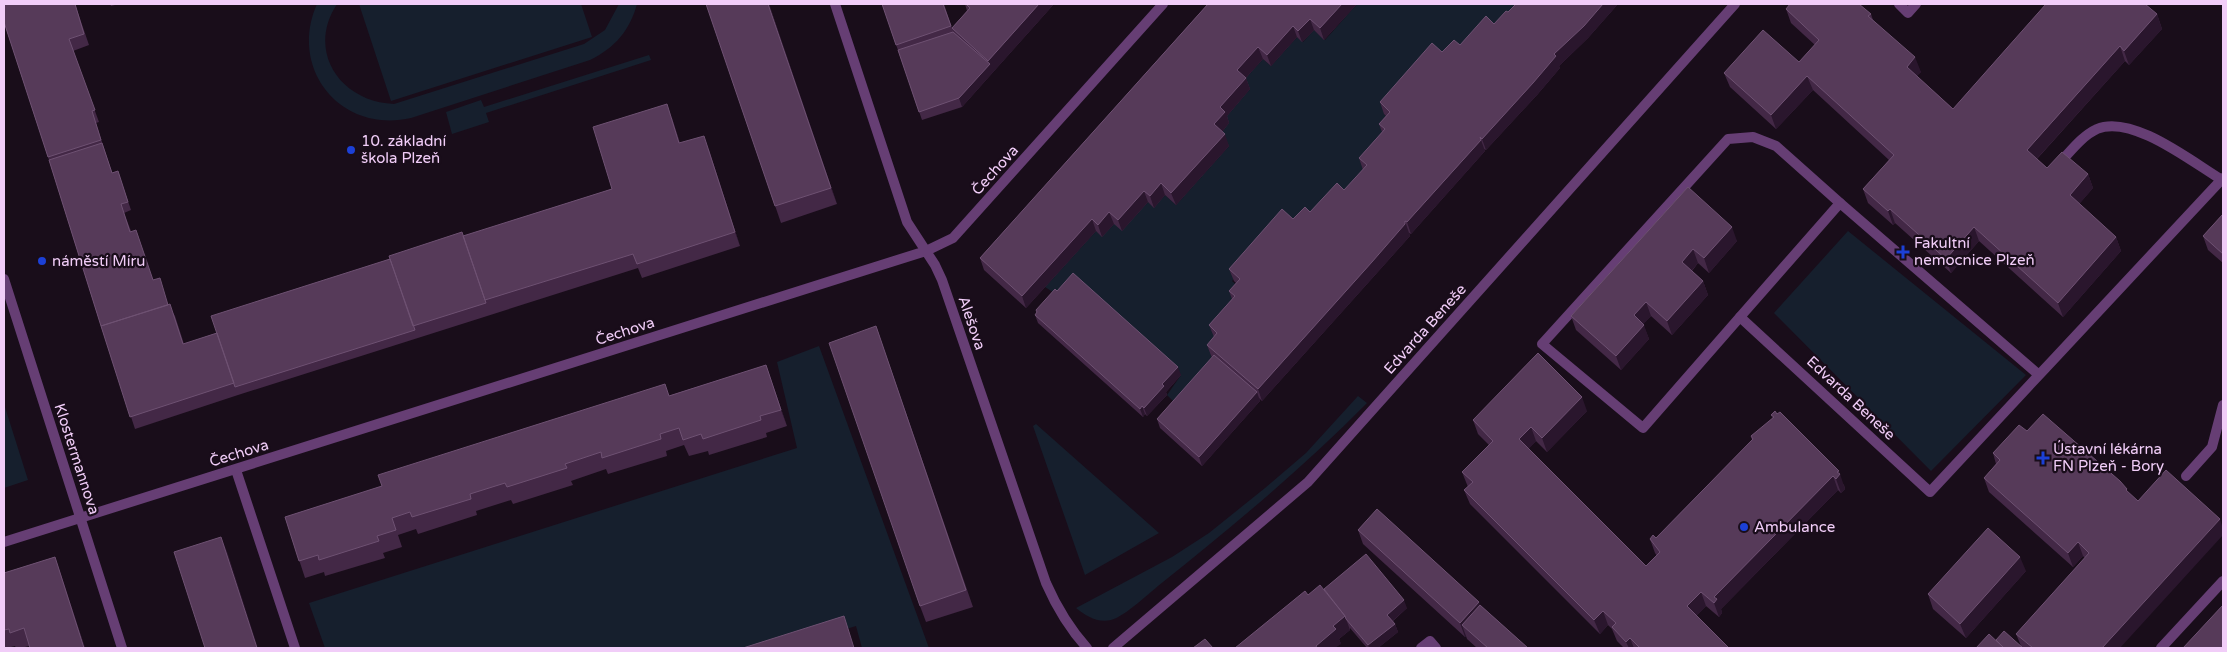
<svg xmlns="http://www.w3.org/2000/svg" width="2227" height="652" font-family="'Varela Round',sans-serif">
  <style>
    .green { fill: #161f2d }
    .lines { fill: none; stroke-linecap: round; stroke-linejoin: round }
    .service { stroke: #663e74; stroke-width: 10 }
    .minor { stroke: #663e74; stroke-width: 10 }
    .tertiary { stroke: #663e74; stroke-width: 10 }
    .wall { fill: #432846 }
    .shaded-wall { fill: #2a162d }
    .building { fill: #563a59; stroke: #6e5172 }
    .poi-dot { fill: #1c40d6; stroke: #190d1a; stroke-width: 2 }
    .labels { text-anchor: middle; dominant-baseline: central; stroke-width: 4.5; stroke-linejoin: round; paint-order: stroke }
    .poi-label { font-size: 15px; fill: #f1cdf8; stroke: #190d1a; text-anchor: start }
    .street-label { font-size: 15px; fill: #f1cdf8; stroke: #190d1a }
  </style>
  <rect width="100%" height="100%" fill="#190d1a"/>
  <!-- green -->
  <path class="green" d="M317,4H337C306,51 340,102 394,104L584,44L605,30L619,4H637C630,30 615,48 590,60L411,118C341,134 288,69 317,4Z
    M359,4H581L592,37L391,101Z
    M1357,4H1531L1384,114L1394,124L1372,177L1259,251L1232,281L1243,291L1222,345L1211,357L1216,365L1178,406L1167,395L1181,375L1045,287L1096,231L1102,236L1114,224L1148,202L1154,207L1165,195L1176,205L1229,146L1217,137L1224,119L1250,89L1242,82L1263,59L1271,66L1297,37L1303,42L1314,30L1325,40Z
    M649,55L651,60L486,113L489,122L452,134L446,112L481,100L484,107Z
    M1848,231L2026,375L1931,471L1774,313Z
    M819,346L929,648H862L856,626L784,648H325L309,603L797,448L777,362Z
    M1358,396L1367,403C1303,468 1234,525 1163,582C1150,592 1126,616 1111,620C1097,623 1086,616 1076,608L1172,557L1209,533L1265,488L1306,453Z
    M4,404L28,480L4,488Z
    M1036,424L1159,533L1085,575L1033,426Z"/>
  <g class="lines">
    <!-- service -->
    <path class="service" d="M1899,4L1908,13L1916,4
      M2065,157C2074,147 2084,135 2097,129C2132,114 2192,162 2222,180
      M1740,317L1643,428L1542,344L1728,139L1753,137L1776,146L1840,203
      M2186,476L2212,447L2223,405"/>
    <!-- minor -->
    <path class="minor" d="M835,4L907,222L935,265L942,280L1046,583C1057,608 1069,628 1087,648
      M4,279L122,648
      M2039,375L1840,203L1740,317L1930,492L2039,375L2054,359L2223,178
      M236,470L295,648
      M4,542L891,262L926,251L953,238L1163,4
      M1421,648L1430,641L1436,648
      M2161,648L2223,581"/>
    <!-- tertiary -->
    <path class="tertiary" d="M1113,648L1308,482L1735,4"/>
  </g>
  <!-- wall -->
  <path class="wall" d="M75,4L89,45L73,51L99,122L96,123L112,173L118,171L131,210L124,213L131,231L153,280L175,316L184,344L217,333L464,236L612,189L672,118L680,143L709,150L740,246L642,278L638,268L238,395L135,429L101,326L48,157L4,22Z
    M110,4H119L111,6Z
    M706,4H769L837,204L781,223Z
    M882,4H944L952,28L967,11L965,4H1054L962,107L922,120Z
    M1208,4H1357L1324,40L1314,30L1302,42L1297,37L1271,66L1263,59L1252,71L1246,78L1250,89L1227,116L1229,123L1222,132L1229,146L1176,205L1165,195L1154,208L1148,202L1122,231L1114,224L1102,237L1096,231L1026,308L984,270L980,258Z
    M1516,4H1618L1588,38L1559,66L1560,68L1537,95L1486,150L1484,149L1485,151L1411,234L1409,233L1410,236L1376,274L1262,401L1259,398L1260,401L1202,466L1160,428L1157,419L1212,358L1207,345L1214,337L1209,325L1232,299L1229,291L1236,283L1234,281L1229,269L1293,219L1310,212L1344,190L1363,170L1359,158L1382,132L1379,124L1386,116L1384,114L1380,102L1442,52L1460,45L1494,24L1508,12Z
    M1786,9L1871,14L1873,20L1921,72L1916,76L1953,109L2157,14L2162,29L2129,65L2125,61L2037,159L2047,168L2088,174L2093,188L2079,204L2116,237L2121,251L2063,317L1979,241L1951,273L1895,223L1893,225L1868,203L1863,189L1889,160L1813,90L1776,129L1730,87L1724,73L1799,62L1815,45L1791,23Z
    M1688,187L1737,241L1709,273L1698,263L1692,271L1703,281L1708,295L1672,335L1651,316L1643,324L1649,339L1621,370L1576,330L1571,316Z
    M2223,214V263L2208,250L2203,236Z
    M1057,291L1181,375L1166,392L1167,395L1147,416L1145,414L1143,417L1038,323L1035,315L1037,313L1036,310Z
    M876,326L973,607L926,622L920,606Z
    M766,365L787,426L766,433L767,437L709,455L708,451L689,456L684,445L666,451L667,456L608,474L606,469L571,481L573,485L513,504L511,500L476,511L477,515L418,534L416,529L398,535L402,547L383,553L385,558L325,576L324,572L305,578L285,517Z
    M1587,411L1547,452L1536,441L1528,449L1646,566L1657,556L1655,553L1650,539L1656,538L1752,440L1751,436L1773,419L1771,415L1844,485L1845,489L1841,493L1838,490L1721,609L1722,613L1719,617L1706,606L1696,616L1729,648H1624L1617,641L1612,629L1608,625L1600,634L1470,504L1464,490L1468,487L1462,472L1489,445L1478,434L1473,420Z
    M2027,431L2120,481V648H1976L1996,640L2021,646L2016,634L2085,558L2083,556L2073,567L1989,492L1984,478L1996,464L1993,453Z
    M1358,530L1480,605L1528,648H1477L1467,639L1466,636L1465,637L1363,544Z
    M55,557L85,648H30L29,646L21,648H16L15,646L7,648H4V573Z
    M2026,571L1966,638L1933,609L1928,594Z
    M1324,589L1407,608L1393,621L1395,624L1398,632L1378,648H1367L1350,628V630L1339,639L1341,644L1308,595Z"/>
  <!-- shaded-wall -->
  <path class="shaded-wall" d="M768,4H769L837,204L831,188Z
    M1039,4H1054L962,107L959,98L990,64L988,61Z
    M1342,4H1357L1324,40L1320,28Z
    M1603,4H1618L1588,38L1559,66L1560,68L1537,95L1486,150L1482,139L1554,54Z
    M2157,14L2162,29L2129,65L2124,51Z
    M1310,19L1314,30L1302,42L1298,31Z
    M1293,26L1297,37L1271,66L1267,55Z
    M2120,46L2125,61L2032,164L2027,150Z
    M1258,47L1263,59L1242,82L1237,70Z
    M1915,57L1921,72L1912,82L1907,67Z
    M1807,76L1813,90L1776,129L1771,115Z
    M1246,78L1250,89L1227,116L1229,123L1219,136L1214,124L1220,107Z
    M667,104L672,118L684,157L679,143Z
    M1225,134L1229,146L1176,205L1171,193Z
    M704,136L709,150L740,246L735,232Z
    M1481,140L1485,151L1411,234L1407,222Z
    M2088,174L2093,188L2075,209L2070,195Z
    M1161,183L1165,195L1154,208L1150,196Z
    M1144,191L1148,202L1122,231L1118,220Z
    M1890,209L1895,223L1893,225L1888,211Z
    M1109,212L1114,224L1102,237L1098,225Z
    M1092,219L1096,231L1026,308L1022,296Z
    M1405,221L1410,236L1376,274L1262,401L1258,389Z
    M1732,227L1737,241L1709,273L1704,258Z
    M1974,227L1979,241L1951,273L1946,259Z
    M2116,237L2121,251L2063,317L2058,303Z
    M1693,249L1698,263L1687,276L1682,262Z
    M1703,281L1708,295L1672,335L1667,321Z
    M1646,302L1651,316L1639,329L1634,315Z
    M1644,325L1649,339L1621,370L1616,356Z
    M766,365L772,382L787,426L781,410Z
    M1178,367L1181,375L1166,392L1167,395L1147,416L1144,408L1162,384Z
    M1257,392L1260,401L1202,466L1199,457Z
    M1582,397L1587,411L1547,452L1542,438Z
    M1142,406L1145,414L1143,417L1140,409Z
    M1531,427L1536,441L1524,454L1519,439Z
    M1839,471L1845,489L1841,493L1836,479L1837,472Z
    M1833,476L1838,490L1721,609L1722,613L1719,617L1714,603V597Z
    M2220,519L2223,529V535L2120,648H2102Z
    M221,537L228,554L258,648H257Z
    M2078,542L2083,556L2073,567L2068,553Z
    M55,557L61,574L85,648H84Z
    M2020,557L2026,571L1966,638L1960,624Z
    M1701,592L1706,606L1692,620L1687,606Z
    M1404,600L1407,608L1390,623L1387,615Z
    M1479,602L1484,616L1462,625L1466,636L1465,637L1460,623Z
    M1603,611L1608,625L1600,634L1594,620Z
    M1345,616L1350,630L1339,639L1341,644L1335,648H1316V646L1333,626Z
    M1395,624L1398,632L1378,648H1369L1368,645Z
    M1630,638L1634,648H1629L1626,642Z"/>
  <!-- building -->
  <path class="building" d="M4,4H75L84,34L69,39L95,110L92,111L101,140L48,157L4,22Z
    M706,4H768L831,188L775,206Z
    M882,4H943L951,26L896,45Z
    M966,4H1039L988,61L952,28L970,8Z
    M1208,4H1342L1320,28L1310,19L1298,31L1293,26L1267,55L1258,47L1247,59L1237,70L1246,78L1220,107L1225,112L1214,124L1225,134L1171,193L1161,183L1150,196L1144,191L1118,220L1109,212L1098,225L1092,219L1022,296L980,258Z
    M1516,4H1603L1584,26L1554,54L1556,56L1533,83L1482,139L1480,137L1481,140L1407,222L1405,221V224L1372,262L1258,389L1207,345L1217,333L1209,325L1235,296L1229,291L1240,279L1229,269L1282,209L1293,219L1305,207L1310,212L1337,183L1344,190L1367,165L1359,158L1385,129L1379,124L1390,112L1380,102L1432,43L1442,52L1454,40L1460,45L1486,16L1494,24L1506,11L1508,12Z
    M1790,4H1859L1871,14L1868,16L1915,57L1907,67L1953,109L2046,4H2145L2157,14L2124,51L2120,46L2027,150L2047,168L2062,152L2088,174L2070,195L2116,237L2058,303L1974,227L1946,259L1890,209L1888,211L1863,189L1894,155L1807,76L1771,115L1724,73L1763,30L1799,62L1819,40L1786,9Z
    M953,32L990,64L959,98L919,112L898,50Z
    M667,104L679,143L704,136L735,232L637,264L633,254L485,300L463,236L612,189L593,127Z
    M102,143L112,173L118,171L128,202L121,204L130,232L136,230L153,280L160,278L168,305L101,326L49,160Z
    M1688,187L1732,227L1704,258L1693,249L1682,262L1703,281L1667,321L1646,302L1634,315L1644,325L1616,356L1571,316Z
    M2223,214V254L2203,236Z
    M462,232L486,303L413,326L389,256Z
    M390,259L415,330L235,387L211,316Z
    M1073,273L1178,367L1162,384L1164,386L1144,408L1142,406L1140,409L1035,315L1037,312L1036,310L1055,289L1057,291Z
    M170,304L183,344L217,333L234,383L130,417L101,326Z
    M876,326L966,590L920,606L829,343Z
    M1538,353L1582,397L1542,438L1531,427L1519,439L1646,566L1660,552L1650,539L1653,535L1656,538L1753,439L1751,436L1774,417L1771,415L1775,411L1777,414L1780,412L1839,471L1837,472L1840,474L1836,479L1833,476L1714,597L1717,599L1714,603L1701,592L1687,606L1729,648H1640L1630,638L1626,642L1612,627L1616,623L1603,611L1594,620L1464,490L1473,482L1462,472L1493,441L1473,420Z
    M1214,355L1257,392L1199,457L1157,419Z
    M766,365L781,410L760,416L761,420L703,439L701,434L683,440L679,428L660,434L661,439L602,458L601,452L565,464L567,468L507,487L505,483L470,494L471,499L412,517L410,512L392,518L396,530L377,536L379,541L319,560L318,555L299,561L285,517L382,486L378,475L665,384L669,396Z
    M2043,414L2120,481L2127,489L2126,490L2138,501L2166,470L2220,519L2102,648H2033L2016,634L2089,553L2078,542L2068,553L1984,478L2000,460L1993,453L2019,425L2027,431Z
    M1377,509L1479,602L1460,623L1358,530Z
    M1988,528L2020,557L1960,624L1928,594Z
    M221,537L257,648H205L174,552Z
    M1366,554L1404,600L1387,615L1395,624L1368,645L1346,619L1345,616L1324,589Z
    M55,557L84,648H30L24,628L10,633L9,629L4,630V573Z
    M1320,585L1345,616L1333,626L1336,629L1316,646L1317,648H1235L1305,591L1308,595Z
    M1480,605L1528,648H1488L1462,625Z
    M2223,605V648H2183Z
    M844,616L854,648H743Z
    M2004,631L2023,648H2004L1996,640Z
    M1989,634L2004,648H1976Z
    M1205,639L1213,648H1193Z"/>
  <!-- markers -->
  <g class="poi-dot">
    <circle cx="351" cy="150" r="5"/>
    <path d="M1900.5 244.5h5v5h5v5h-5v5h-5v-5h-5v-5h5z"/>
    <circle cx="42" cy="261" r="5"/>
    <path d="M2040.5 450.5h5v5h5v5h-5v5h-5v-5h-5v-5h5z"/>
    <circle cx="1744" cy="527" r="5"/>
  </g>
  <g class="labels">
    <!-- poi labels -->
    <g class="poi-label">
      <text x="361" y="141">10. základní<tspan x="361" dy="17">škola Plzeň</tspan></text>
      <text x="1914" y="243">Fakultní<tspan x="1914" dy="17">nemocnice Plzeň</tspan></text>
      <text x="52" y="261">náměstí Míru</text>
      <text x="2053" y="449">Ústavní lékárna<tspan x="2053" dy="17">FN Plzeň - Bory</tspan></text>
      <text x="1754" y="527">Ambulance</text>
    </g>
    <!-- street labels -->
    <g class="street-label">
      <text transform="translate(995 170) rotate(-48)">Čechova</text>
      <text transform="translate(972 323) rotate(71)">Alešova</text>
      <text transform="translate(1425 329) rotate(-48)">Edvarda Beneše</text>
      <text transform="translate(625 331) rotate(-18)">Čechova</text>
      <text transform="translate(1851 398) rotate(43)">Edvarda Beneše</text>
      <text transform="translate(239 453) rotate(-17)">Čechova</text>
      <text transform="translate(77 459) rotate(72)">Klostermannova</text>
    </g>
  </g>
  <!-- border -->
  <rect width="2227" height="652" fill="none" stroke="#f1cdf8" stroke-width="10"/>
</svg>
